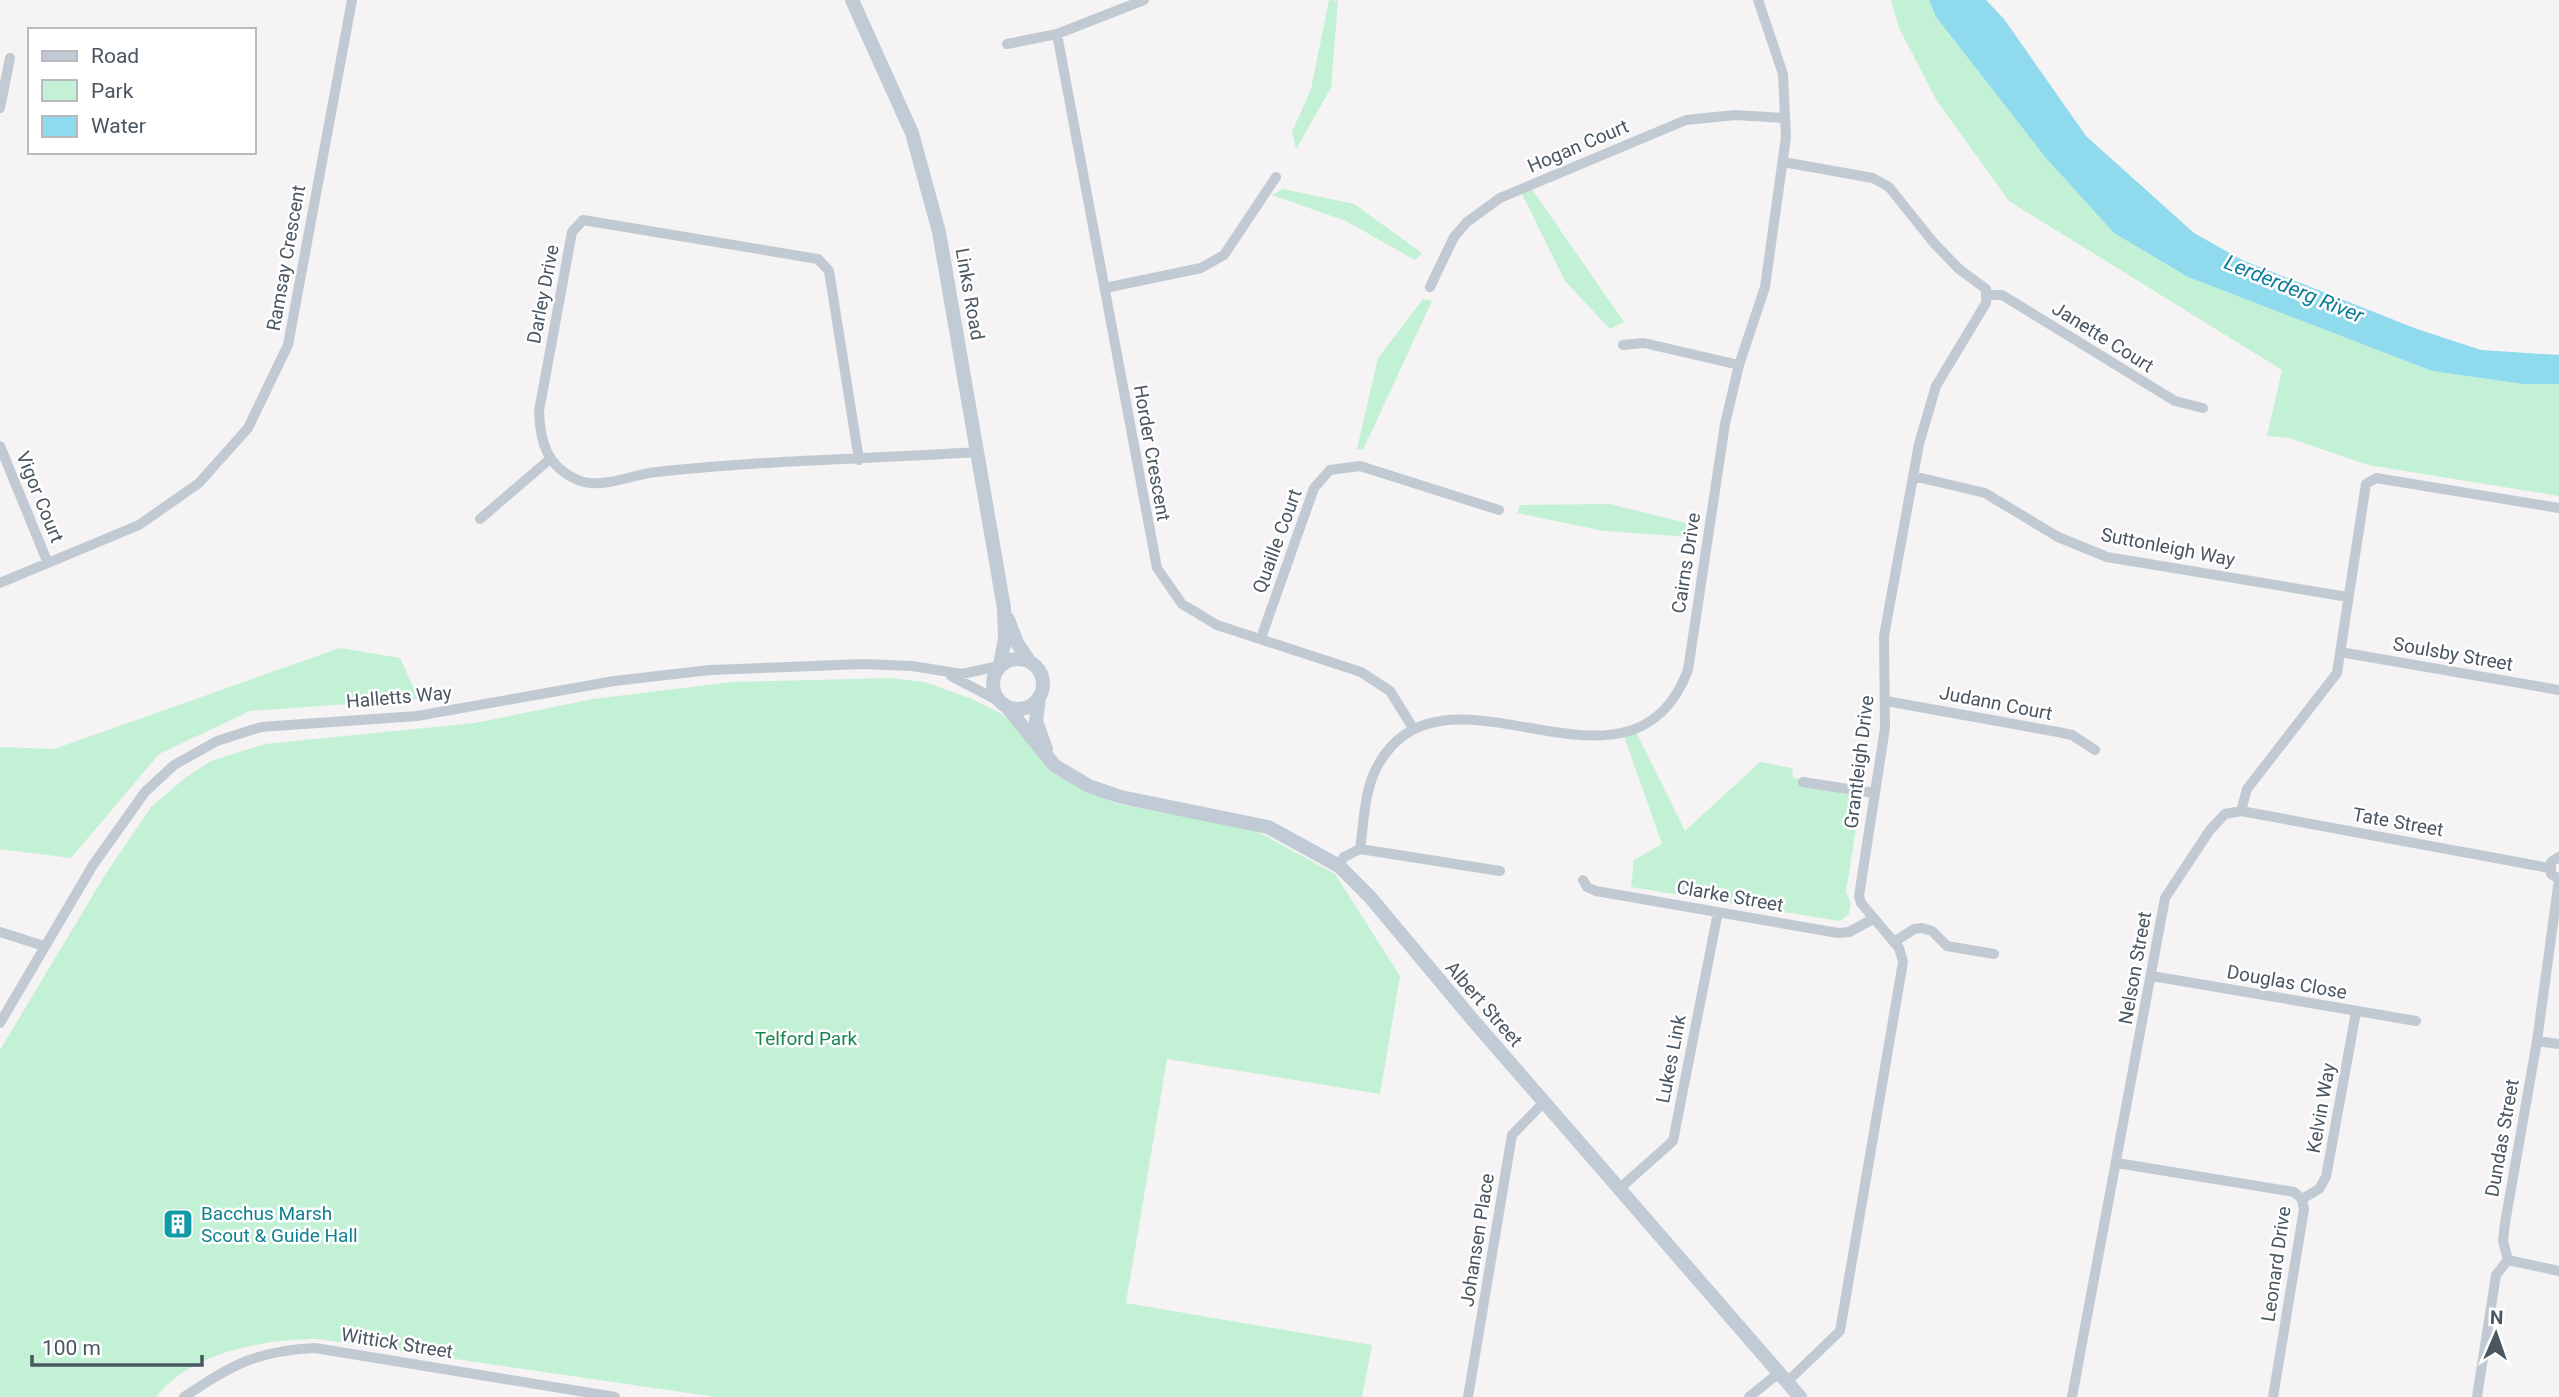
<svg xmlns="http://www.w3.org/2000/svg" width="2559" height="1397" font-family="Roboto,sans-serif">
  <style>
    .green { fill: #c3f1d5 }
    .water { fill: #90daee }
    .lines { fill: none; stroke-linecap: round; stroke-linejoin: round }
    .street { stroke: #c1cad2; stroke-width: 10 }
    .secondary { stroke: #c1cbd6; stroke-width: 14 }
    .labels { text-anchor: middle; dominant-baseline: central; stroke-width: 5; stroke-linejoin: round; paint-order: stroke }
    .street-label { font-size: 19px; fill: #4a5661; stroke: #fff }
    .park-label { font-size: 19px; fill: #17864f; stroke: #fff }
    .culture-label { font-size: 19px; fill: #0d838f; stroke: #fff; text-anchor: start }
    .water-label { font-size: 21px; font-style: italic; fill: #0c7c9b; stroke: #fff }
  </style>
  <rect width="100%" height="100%" fill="#f5f3f3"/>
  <!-- green -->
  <path class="green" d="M1329,0L1338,1L1331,88L1296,149L1292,132L1311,89Z
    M1891,0H1929L1936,17L2045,157L2114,233L2188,277L2432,371L2523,384H2559V496L2368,465L2289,438L2267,436L2282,370L2009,201L1937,101L1899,28Z
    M1529,185L1624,322L1610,329L1565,281L1520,190Z
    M1283,189L1354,204L1422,253L1415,260L1346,221L1272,195Z
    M1423,299L1432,301L1363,450L1357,449L1378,358Z
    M1609,504L1695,525L1692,537L1604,531L1517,513L1520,505Z
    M340,648L400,658L419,699L250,711L159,754L71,858L0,849V747L54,749Z
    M889,678L925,682L972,699L998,712L1015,724L1051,773L1117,804L1251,828L1335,874L1400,976L1380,1094L1167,1059L1126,1303L1372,1345L1362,1397H716L318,1339C264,1339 191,1352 156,1397H0V1050L105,875L151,807L185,778L211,761L265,744L475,723L593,699L732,682Z
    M1636,732L1685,831L1760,762L1792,768L1793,778L1857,789L1861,796L1846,892L1851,903L1849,914L1840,921L1631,887L1634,860L1662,844L1624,736Z"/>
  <!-- water -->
  <path class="water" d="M1929,0H1986L2004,19L2086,136L2194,233L2242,260L2417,329L2481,350L2559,355V384H2523L2432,371L2188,277L2114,233L2045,157L1936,17Z"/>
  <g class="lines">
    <!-- street -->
    <path class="street" d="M1057,34L1157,568L1182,604L1217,625L1361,672L1390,691L1413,728
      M1007,44L1057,34L1144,0
      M0,108L10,58
      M1783,162L1873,178L1889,187L1933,242L1959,269L1986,289V303L1936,386L1919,444L1884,636L1885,728L1859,896L1861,903L1899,948L1903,962L1840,1331L1787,1382
      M1430,287L1454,237L1467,222L1500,198L1686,120L1735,115L1784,118
      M1105,288L1201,268L1224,255L1276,177
      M1986,295H2002L2175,401L2203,408
      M1623,345L1644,343L1739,365
      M0,446L47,561
      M859,460L829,271L818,259L583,220L572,232L539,411C540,442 547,467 578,480C601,490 633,474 657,472C763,460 871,459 977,452
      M1913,476L1985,493L2058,537L2107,557L2348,597
      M480,519L550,459
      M0,583L139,525L199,483L248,428L288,345L352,0
      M1261,638L1314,488L1330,470L1360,466L1499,510
      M2340,652L2559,690
      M951,676L999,701
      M1886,701L2058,732L2072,735L2095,750
      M1803,782L1874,793
      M2241,811L2549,868
      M1360,849L1500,871
      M2559,857L2551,862V874L2559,879
      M1339,866L1344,857L1360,849C1364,822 1364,790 1378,765C1445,643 1630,823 1688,670L1725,424L1739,365L1765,287L1786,137L1783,74L1758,0
      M1583,880L1587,887L1596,891L1838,933L1849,932L1873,919
      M0,932L44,946
      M1894,942L1914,929L1922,928L1932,931L1947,946L1994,954
      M2152,976L2416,1021
      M0,1023L93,865L145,792L174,765L217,741L261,727L417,716L614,681L710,670L863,664L912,666L962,674L999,666
      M2537,1041L2559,1044
      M2117,1163L2294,1192L2302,1199L2304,1209L2273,1397
      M1619,1189L1673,1141L1718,912
      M2302,1199L2319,1189L2326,1177L2356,1012
      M2508,1260L2559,1271
      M184,1397C232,1365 255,1351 315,1348L615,1397
      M1468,1397L1512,1135L1544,1102
      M1749,1397L1779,1373
      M2072,1397L2165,898L2210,830L2225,814L2241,811L2247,789L2337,673L2366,484L2376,478L2559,508
      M2477,1397L2496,1275L2508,1260L2503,1241L2505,1223L2537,1041L2559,879"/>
    <!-- secondary -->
    <path class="secondary" d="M852,0L912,133L939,232L1004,608L1005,638L1000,665
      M1008,619L1017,643L1029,661
      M993 684a25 25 0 1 1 50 0a25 25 0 1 1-50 0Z
      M1039,698L1036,721L1046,749
      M1007,707L1055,766L1089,786L1121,797L1268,827L1339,866L1370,897L1472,1019L1800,1397"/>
  </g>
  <!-- icons -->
  <defs>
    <g id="building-square" transform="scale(1.575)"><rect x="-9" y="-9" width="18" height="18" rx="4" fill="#0f9aa8" stroke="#fff"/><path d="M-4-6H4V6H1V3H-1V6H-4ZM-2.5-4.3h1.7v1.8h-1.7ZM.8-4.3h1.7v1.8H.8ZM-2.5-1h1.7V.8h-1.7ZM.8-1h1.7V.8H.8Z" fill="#fff"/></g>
  </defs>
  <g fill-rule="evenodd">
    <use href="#building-square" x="178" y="1224"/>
  </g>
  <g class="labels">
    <!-- street labels -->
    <g class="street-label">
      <text transform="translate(1578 146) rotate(-23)">Hogan Court</text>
      <text transform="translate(286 258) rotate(-80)">Ramsay Crescent</text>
      <text transform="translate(543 294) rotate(-79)">Darley Drive</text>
      <text transform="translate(970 294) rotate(80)">Links Road</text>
      <text transform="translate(2103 337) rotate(32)">Janette Court</text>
      <text transform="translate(1152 453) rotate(80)">Horder Crescent</text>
      <text transform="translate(40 497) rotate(68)">Vigor Court</text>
      <text transform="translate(1277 541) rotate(-70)">Quaille Court</text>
      <text transform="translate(2168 547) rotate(11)">Suttonleigh Way</text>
      <text transform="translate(1686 563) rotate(-81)">Cairns Drive</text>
      <text transform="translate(2453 654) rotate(10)">Soulsby Street</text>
      <text transform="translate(399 697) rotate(-5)">Halletts Way</text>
      <text transform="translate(1996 703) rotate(11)">Judann Court</text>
      <text transform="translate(1859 762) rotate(-83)">Grantleigh Drive</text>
      <text transform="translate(2398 822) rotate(10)">Tate Street</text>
      <text transform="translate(1730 896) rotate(10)">Clarke Street</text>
      <text transform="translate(2135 968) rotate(-80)">Nelson Street</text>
      <text transform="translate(2287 982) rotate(10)">Douglas Close</text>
      <text transform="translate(1484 1004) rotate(49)">Albert Street</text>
      <text transform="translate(1671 1059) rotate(-79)">Lukes Link</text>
      <text transform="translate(2321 1108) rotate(-80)">Kelvin Way</text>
      <text transform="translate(2502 1138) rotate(-80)">Dundas Street</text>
      <text transform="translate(1477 1240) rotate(-81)">Johansen Place</text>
      <text transform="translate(2276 1264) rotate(-82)">Leonard Drive</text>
      <text transform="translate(397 1343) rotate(9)">Wittick Street</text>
    </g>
    <!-- park labels -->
    <g class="park-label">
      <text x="806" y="1038">Telford Park</text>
    </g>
    <!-- culture labels -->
    <g class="culture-label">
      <text x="201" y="1213">Bacchus Marsh<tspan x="201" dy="22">Scout &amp; Guide Hall</tspan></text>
    </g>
    <!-- water labels -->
    <g class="water-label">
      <text transform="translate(2294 289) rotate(22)">Lerderderg River</text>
    </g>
  </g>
  <!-- legend -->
  <rect x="28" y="28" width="228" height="126" fill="#ffffff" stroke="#b7bbc0" stroke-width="2"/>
  <rect x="42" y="51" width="35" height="10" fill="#c1cbd6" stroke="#b7bbc0" stroke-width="2"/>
  <text x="91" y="63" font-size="21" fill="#4a5661">Road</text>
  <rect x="42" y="80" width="35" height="21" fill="#c3f1d5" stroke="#b7bbc0" stroke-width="2"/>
  <text x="91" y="98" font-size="21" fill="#4a5661">Park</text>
  <rect x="42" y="116" width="35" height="21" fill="#90daee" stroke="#b7bbc0" stroke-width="2"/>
  <text x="91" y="133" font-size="21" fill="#4a5661">Water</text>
  <!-- north arrow -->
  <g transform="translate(2496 1334) rotate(2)" stroke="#ffffff" stroke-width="5" paint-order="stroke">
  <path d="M0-5L12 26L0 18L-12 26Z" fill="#4a5661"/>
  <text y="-10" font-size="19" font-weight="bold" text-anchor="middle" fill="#4a5661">N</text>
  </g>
  <!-- scale -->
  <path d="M32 1355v10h170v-10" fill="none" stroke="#4a5661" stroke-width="3.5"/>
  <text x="42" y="1355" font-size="21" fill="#4a5661" stroke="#ffffff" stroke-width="5" paint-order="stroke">100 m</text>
</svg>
